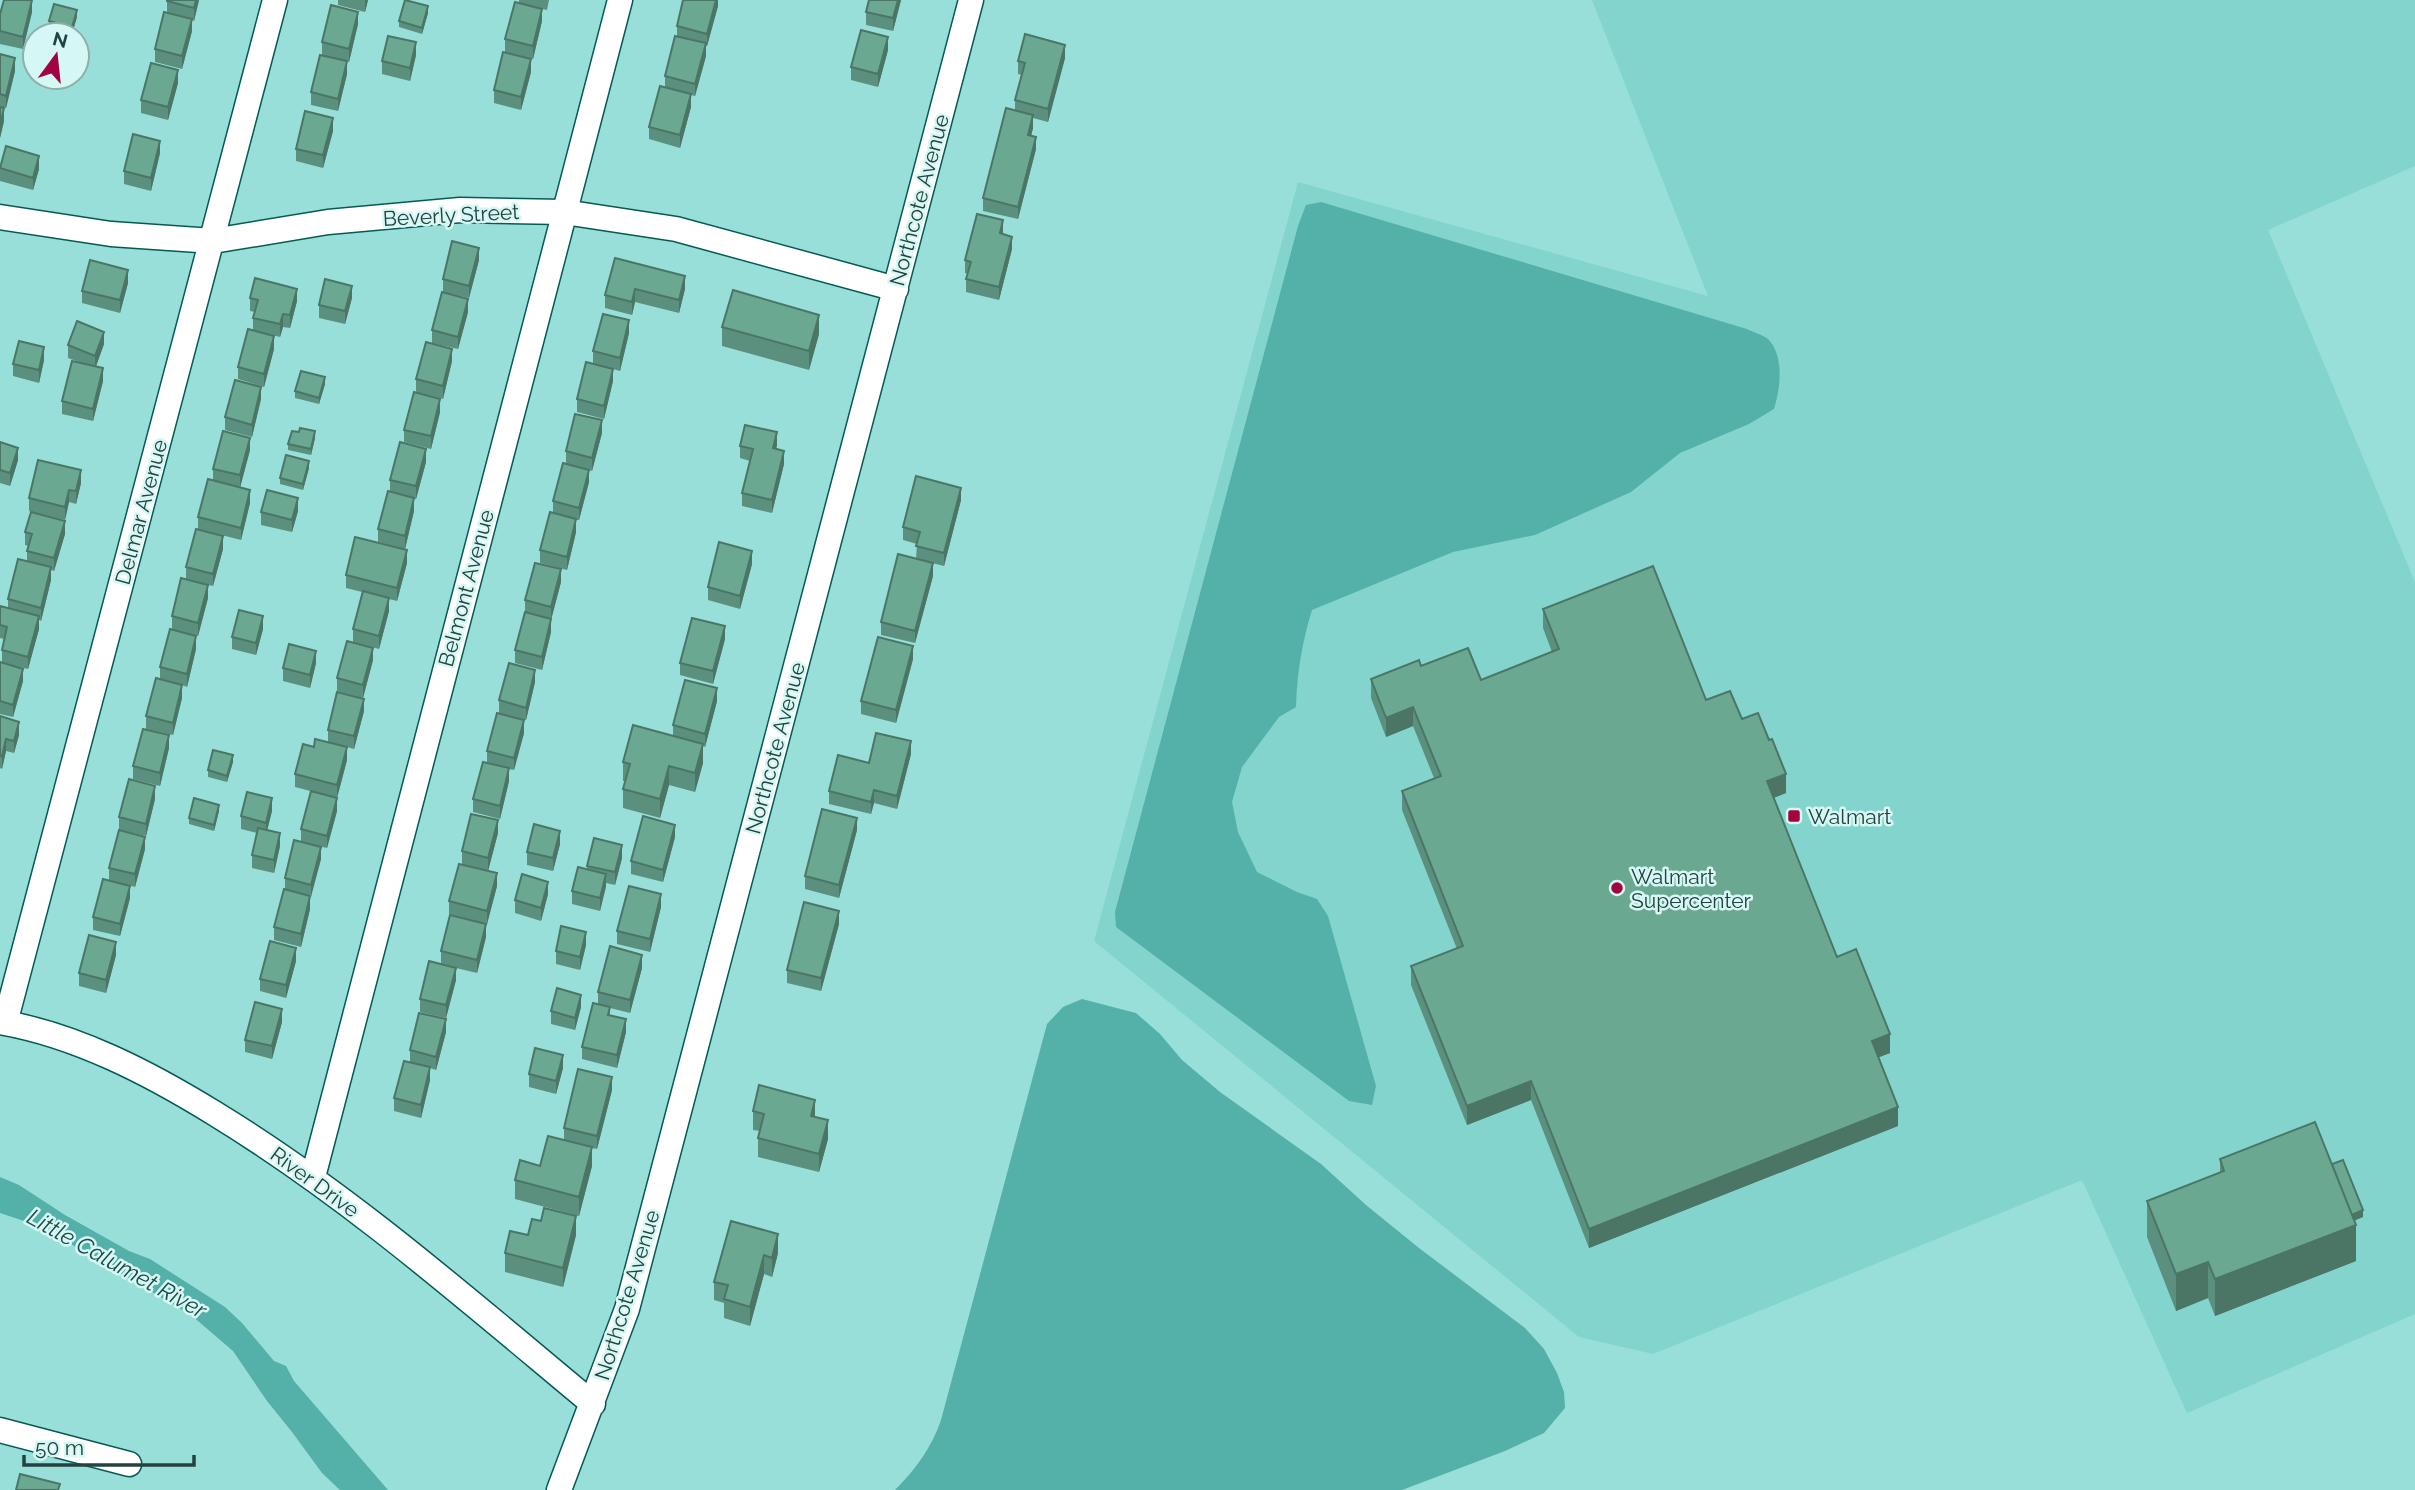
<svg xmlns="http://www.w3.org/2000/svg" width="2415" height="1490" font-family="Raleway,sans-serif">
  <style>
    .built { fill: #82d4cd }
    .water { fill: #54b1aa }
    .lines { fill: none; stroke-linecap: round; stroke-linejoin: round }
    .minor-casing { stroke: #055a56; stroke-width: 27 }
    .minor { stroke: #fff; stroke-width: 24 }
    .wall { fill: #5c907e }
    .shaded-wall { fill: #4b7666 }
    .building { fill: #6ba892; stroke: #4b7666; stroke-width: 2 }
    .poi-dot { fill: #a10441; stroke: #d6f8f5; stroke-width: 2.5 }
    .labels { text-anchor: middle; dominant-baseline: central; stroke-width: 5; stroke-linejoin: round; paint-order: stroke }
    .street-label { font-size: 21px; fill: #244240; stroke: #d6f8f5 }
    .poi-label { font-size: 21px; fill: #244240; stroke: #d6f8f5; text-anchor: start }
    .water-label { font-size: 23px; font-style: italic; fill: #1f4a47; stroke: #d6f8f5 }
  </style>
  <rect width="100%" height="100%" fill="#98dfd9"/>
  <!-- built -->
  <path class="built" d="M1592,0H2415V166L2268,230L2415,582V1314L2187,1413L2082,1180L1653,1354L1579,1337L1094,941L1298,182L1708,296Z"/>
  <!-- water -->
  <path class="water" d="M1321,202L1747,329C1753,332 1763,335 1768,339C1785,356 1780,390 1774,409L1749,424L1680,453L1631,492L1535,535L1453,552L1312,610C1302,642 1297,673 1296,707L1279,717L1242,767L1232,802L1238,832L1257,872L1297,892L1317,899L1328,916L1376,1086L1372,1105L1349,1101L1116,927L1115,912L1298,226L1306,205Z
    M1082,999L1136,1013L1160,1034L1182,1060L1220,1092L1321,1164L1366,1205L1419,1248L1525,1328L1544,1349L1557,1373L1564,1392L1565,1408L1544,1433L1505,1451L1402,1490H895C915,1470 932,1447 941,1420L1047,1024L1063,1007Z
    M0,1177L19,1185L65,1215L129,1251L150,1259L225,1307L242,1323L274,1361L286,1366L294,1381L388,1490H340L322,1473L292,1432L267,1401L233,1351L191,1315L42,1227L0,1213Z"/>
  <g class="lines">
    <!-- minor casing -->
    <g class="minor-casing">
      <path id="minor" d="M0,217L111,234L213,241L328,222L460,210L564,212L676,229L896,289
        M0,1022C76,1035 149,1073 214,1113C350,1196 470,1302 593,1404
        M5,1023L275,0
        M313,1177L620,0
        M0,1430L129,1464
        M559,1490L627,1309L971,0"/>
    </g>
    <!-- minor -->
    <use href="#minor" class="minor"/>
  </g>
  <!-- wall -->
  <path class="wall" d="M167,0H199L194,21L192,20V31L182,69L155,62V49L167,12Z
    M338,0H368L365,12L338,5Z
    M519,0H549L547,10L542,9V21L533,59L505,52V39L519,3Z
    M718,0V6L707,46H706V56L695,96L691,95V107L680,148L649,139V127L665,87V76L677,36V26Z
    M869,0H901L893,31L866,25V12Z
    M32,12L23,49L0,44V14Z
    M428,13L422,34L399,27V21Z
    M77,17L72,34L49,27V21Z
    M358,24L349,62L322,55V42Z
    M888,50L878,87L851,80V67Z
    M0,54L15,71L6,108L1,107L4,121L0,138Z
    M416,55L410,81L382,74V61Z
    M1065,58L1048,122L1033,118V128L1031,136L1036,149L1018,219L983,211V198L1015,110V100L1022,75L1018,74V61Z
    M531,72L521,110L494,103V90Z
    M347,74L338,111L311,105V92Z
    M178,83L168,120L141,113V100Z
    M333,131L323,168L296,161V149Z
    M160,153L151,191L124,184V171Z
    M0,166L39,169L33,190L0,181Z
    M1003,234L1012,249L999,300L966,292V279L968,274L965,273V260Z
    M615,258L685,289L679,313L635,302L632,315L605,308V295Z
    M479,260L469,298L443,292V279Z
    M128,283L120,313L82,303V291Z
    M250,298L297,301L290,328L283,327L280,337L253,330V318L255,312L250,311Z
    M352,298L345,324L319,318V305Z
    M468,312L458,349L432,343V330Z
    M722,327L819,334L809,370L722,346Z
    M629,333L620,371L613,369V381L604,419L577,412V399L593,363V351Z
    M104,344L96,366L103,381L93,421L62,414V401L79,362L68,358V345Z
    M274,349L264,387L238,379V367Z
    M44,360L39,383L13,376V364Z
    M452,361L443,399L416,392V379Z
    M325,384L319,404L295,398V391Z
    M261,399L252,437L225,430V417Z
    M440,412L431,449L404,442V430Z
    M602,433L592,471L589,470V482L579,520H576V532L567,570L540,563V550L553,513V501L566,464V451Z
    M315,438L311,455L288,450V444Z
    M0,442L18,460L10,486L0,483Z
    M777,445L776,449L784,464L772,513L742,506V493L750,461L740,458V446Z
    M250,450L240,487L250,503L241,540L198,529V517L213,480V469Z
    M426,462L416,499H414V511L405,549L378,542V529L390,492V480Z
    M309,468L303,490L280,484V478Z
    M81,483L76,504L69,502L65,520L29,511V498Z
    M961,500L944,566L916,559L917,544L903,540V527Z
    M298,511L292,532L261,525V512Z
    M25,532L65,534L54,571L51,570V580L41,621L39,620V629L28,669L10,665L23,681L13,717L0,714V662H2V650L4,639L0,638V606L8,608V599L27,561V551L29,546L25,545Z
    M223,549L213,586L186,580V567Z
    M407,563L397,601L389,599V611L379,649L353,642V629L362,592L346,588V575Z
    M752,564L740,609L708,600V587Z
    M933,576L915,643L881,635V622Z
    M561,582L551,620V632L542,670L515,663V650L525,612V600Z
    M208,598L198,636L172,629V616Z
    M1543,609L1742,719L1786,793L1774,798L1837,957L1890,1053L1878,1057L1898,1126L1589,1248L1531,1100L1467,1125L1411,985V966L1457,949L1402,810V791L1434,778L1413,726L1386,737L1371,698V679L1481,680L1552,652L1543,628Z
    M263,629L256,655L232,649V637Z
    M725,639L713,684L680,675V663Z
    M196,649L187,687L182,685V698L173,735L146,729V716L160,679V667Z
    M913,659L896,723L861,714V701Z
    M373,660L363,698L337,691V678Z
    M316,663L310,688L283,681V668Z
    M535,682L526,720L499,713V700Z
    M717,701L705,747L703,746V763L695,792L669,785L660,818L623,808V789L626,781H623V762L673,736V725Z
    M364,711L354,749L347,747V760L337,798L295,787V774L314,747L328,742V730Z
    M0,716L19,735L14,753L6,751L2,769L0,768Z
    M524,733L514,770L509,769V781L500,819L473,812V799L487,763V751Z
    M169,748L160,786L133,779V766Z
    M911,754L897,809L874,803L871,814L829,804V791L869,763Z
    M233,762L227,782L208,777V770Z
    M155,799L146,836L119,830V817Z
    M219,811L214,831L189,824V818Z
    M272,811L267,830L280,846L274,873L252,868V855L257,833L241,829V816Z
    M337,811L327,848L301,842V829Z
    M857,830L839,898L805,889V876Z
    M498,833L488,871L462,864V851Z
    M675,837L663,882L631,874V861Z
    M560,844L553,871L527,865V852Z
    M145,849L135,887L109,880V868Z
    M622,858L615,885L606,883L600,911L572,904V891L587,869V866Z
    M321,859L310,897V909L301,947L274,940V927L285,890V878Z
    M497,886L487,924L449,914V901Z
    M548,894L541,921L515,913V900Z
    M130,898L120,936L93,930V917Z
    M661,907L650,952L617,944V931Z
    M839,924L821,991L787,983V970Z
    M486,937L477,973L456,968V980L446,1018L420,1012V999L441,964V951Z
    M586,945L580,970L556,964V951Z
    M116,955L106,993L79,986V973Z
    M296,961L286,998L260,991V979Z
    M642,968L630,1013L610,1008V1016L626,1032L617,1068L582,1059V1047L598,1004V992Z
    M581,1007L575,1030L551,1024V1011Z
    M282,1022L272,1059L245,1052V1040Z
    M446,1032L436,1070L430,1068V1080L421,1118L394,1111V1098L410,1062V1050Z
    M563,1068L556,1094L529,1087V1074Z
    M612,1090L597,1149L592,1148V1166L579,1216L515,1199V1180L540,1166L564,1140V1128Z
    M753,1111L815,1117L828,1139L819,1172L758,1157V1138L760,1131L753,1130Z
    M2220,1159L2332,1164L2363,1217L2354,1220L2356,1261L2215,1316L2208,1298L2176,1311L2147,1237V1201L2220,1173Z
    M731,1221L778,1253L772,1277L764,1274L750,1326L724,1318V1303L714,1300V1282Z
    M576,1235L563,1287L505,1272V1253Z"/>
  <!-- shaded-wall -->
  <path class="shaded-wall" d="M32,0V12L23,49V37Z
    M196,0H199L194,21V8Z
    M365,0H368L365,12Z
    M716,0H718V6L707,46V34Z
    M898,0H901L893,31V18Z
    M428,6V13L422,34V28Z
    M542,9V21L533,59V46Z
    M77,10V17L72,34V27Z
    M358,12V24L349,62V49Z
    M192,19V31L182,69V56Z
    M888,37V50L878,87V74Z
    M416,42V55L410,81V68Z
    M706,43V56L695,96V84Z
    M1065,45V58L1048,122V109Z
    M15,58V71L6,108V96Z
    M531,59V72L521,110V97Z
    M347,61V74L338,111V99Z
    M178,70V83L168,120V107Z
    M691,94V107L680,148V135Z
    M4,108V121L0,138V125Z
    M1033,115V128L1028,147V135Z
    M333,118V131L323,168V155Z
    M1036,137V149L1018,219V207Z
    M160,141V153L151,191V178Z
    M39,156V169L33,190V178Z
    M1003,220V233L1000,246V233Z
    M1012,237V249L999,300V287Z
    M479,248V260L469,298V286Z
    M128,270V283L120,313V300Z
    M685,276V289L679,313V300Z
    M352,286V298L345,324V311Z
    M297,289V301L290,328V315Z
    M635,289V302L632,315V302Z
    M468,299V312L458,349V337Z
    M283,314V327L280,337V324Z
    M819,315V334L809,370V351Z
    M629,320V333L620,371V358Z
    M104,332V344L95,369V356Z
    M274,336V349L264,387V374Z
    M44,347V360L39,383V370Z
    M452,349V361L443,399V386Z
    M103,368V381L93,421V409Z
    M613,369V381L604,419V406Z
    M325,377V384L319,404V398Z
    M261,387V399L252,437V425Z
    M440,399V412L431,449V436Z
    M602,420V433L592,471V458Z
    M315,431V438L311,455V449Z
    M777,432V445L773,461V448Z
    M250,438V450L240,488V475Z
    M18,448V460L10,486V473Z
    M426,449V462L416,499V486Z
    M784,451V464L772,513V500Z
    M309,461V468L303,490V484Z
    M81,470V483L76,504V491Z
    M589,470V482L579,520V508Z
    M961,488V500L944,566V553Z
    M69,490V502L65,520V507Z
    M250,490V503L241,540V528Z
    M298,498V511L292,532V520Z
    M414,498V511L405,549V536Z
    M576,519V532L567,570V557Z
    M65,521V534L54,571V558Z
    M223,536V549L213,586V574Z
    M407,550V563L397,601V588Z
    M752,551V564L740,609V596Z
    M933,563V576L915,643V631Z
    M51,567V580L41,621V608Z
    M561,569V582L551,620V607Z
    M208,585V598L198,636V623Z
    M389,598V611L379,649V636Z
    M39,616V629L28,669V657Z
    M263,616V629L256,655V643Z
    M551,619V632L542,670V657Z
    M725,626V639L713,684V671Z
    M196,636V649L187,687V674Z
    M913,646V659L896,723V710Z
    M373,648V660L363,698V685Z
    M316,651V663L310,688V675Z
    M23,669V681L13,717V705Z
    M535,670V682L526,720V708Z
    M182,685V698L173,735V723Z
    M717,688V701L705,747V734Z
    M364,699V711L354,749V736Z
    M1413,707V726L1386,737V718Z
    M524,720V733L514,770V758Z
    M19,722V735L14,753V741Z
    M169,735V748L160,786V773Z
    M6,739V751L2,769V756Z
    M911,741V754L897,809V796Z
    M703,744V763L695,792V773Z
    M347,747V760L337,798V785Z
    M233,755V762L227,782V776Z
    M669,766V785L660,818V799Z
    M509,768V781L500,819V806Z
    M1786,774V793L1767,800V781Z
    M155,786V799L146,836V824Z
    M874,790V803L871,814V802Z
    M272,798V811L266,835V823Z
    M337,798V811L327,848V836Z
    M219,805V811L214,831V825Z
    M857,818V830L839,898V885Z
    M498,820V833L488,871V858Z
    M675,825V837L663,882V870Z
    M560,831V844L553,871V858Z
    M280,833V846L274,873V860Z
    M145,837V849L135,887V874Z
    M622,845V858L615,885V872Z
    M321,847V859L311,897V885Z
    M497,873V886L487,924V911Z
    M606,874V887L600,911V898Z
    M548,882V894L541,921V908Z
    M130,886V898L120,936V924Z
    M661,894V907L650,952V939Z
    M310,896V909L301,947V934Z
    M839,911V924L821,991V978Z
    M486,924V937L477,973V960Z
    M586,932V945L580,970V957Z
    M116,942V955L106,993V980Z
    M296,948V961L286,998V985Z
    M642,955V968L630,1013V1000Z
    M456,968V980L446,1018V1005Z
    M581,995V1007L575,1030V1018Z
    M282,1009V1022L272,1059V1046Z
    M446,1019V1032L436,1070V1057Z
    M626,1019V1032L617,1068V1055Z
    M1890,1034V1053L1872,1060V1041Z
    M563,1055V1068L556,1094V1081Z
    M430,1067V1080L421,1118V1105Z
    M612,1077V1090L597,1149V1136Z
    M1531,1081V1100L1467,1125V1106Z
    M815,1100V1119L811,1116Z
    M1898,1107V1126L1589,1248V1229Z
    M828,1120V1139L819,1172V1154Z
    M592,1147V1166L579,1216V1197Z
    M2363,1210V1217L2342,1226V1219Z
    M576,1216V1235L563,1287V1268Z
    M2356,1225V1261L2215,1316V1279Z
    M778,1234V1253L772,1277V1258Z
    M764,1255V1274L750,1326V1307Z
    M2208,1262V1298L2176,1311V1274Z"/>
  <!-- building -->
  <path class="building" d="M4,0H32L23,37L0,31V14Z
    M167,0H196L194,8L167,1Z
    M405,0L428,6L422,28L399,21Z
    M683,0H716L707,34L677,26Z
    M869,0H898L893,18L866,12Z
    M515,2L542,9L533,46L505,39Z
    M54,4L77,10L72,27L49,21Z
    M331,5L358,12L349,49L322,42Z
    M164,12L192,19L182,56L155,49Z
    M861,30L888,37L878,74L851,67Z
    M1025,34L1065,45L1048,109L1015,100L1025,63L1018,61Z
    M388,36L416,42L410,68L382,61Z
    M675,36L706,43L695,84L665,76Z
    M503,52L531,59L521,97L494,90Z
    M0,54L15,58L6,96L0,94Z
    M320,55L347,61L338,99L311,92Z
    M151,63L178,70L168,107L141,100Z
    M660,86L691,94L680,135L649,127Z
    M0,107L4,108L0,125Z
    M1006,108L1033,115L1028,135L1036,137L1018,207L983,198Z
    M305,111L333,118L323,155L296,149Z
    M133,134L160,141L151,178L124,171Z
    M6,146L39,156L33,178L0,168Z
    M977,214L1003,220L1000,233L1012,237L999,287L966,279L971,262L965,260Z
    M452,241L479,248L469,286L443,279Z
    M615,258L685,276L679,300L635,289L632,302L605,295Z
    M90,260L128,270L120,300L82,291Z
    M255,278L297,289L290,315L283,314L280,324L253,318L258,300L250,298Z
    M325,279L352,286L345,311L319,305Z
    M733,290L819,315L809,351L722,327Z
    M442,292L468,299L458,337L432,330Z
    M603,314L629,320L620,358L593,351Z
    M77,321L104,332L95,356L68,345Z
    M248,329L274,336L264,374L238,367Z
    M19,341L44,347L39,370L13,364Z
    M426,342L452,349L443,386L416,379Z
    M72,361L103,368L93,409L62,401Z
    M586,362L613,369L604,406L577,399Z
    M301,371L325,377L319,398L295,391Z
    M235,380L261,387L252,425L225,417Z
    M414,392L440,399L431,436L404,430Z
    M575,414L602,420L592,458L566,451Z
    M745,425L777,432L773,448L784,451L772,500L742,493L753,449L740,446Z
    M300,428L315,431L311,449L288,444L292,431L299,432Z
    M223,431L250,438L240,475L213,469Z
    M0,442L18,448L10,473L0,470Z
    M400,442L426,449L416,486L390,480Z
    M286,455L309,461L303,484L280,478Z
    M38,460L81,470L76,491L69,490L65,507L29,498Z
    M563,463L589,470L579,508L553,501Z
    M916,476L961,488L944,553L916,546L920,532L903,527Z
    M208,479L250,490L241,528L198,517Z
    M267,490L298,498L292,520L261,512Z
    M388,491L414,498L405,536L378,529Z
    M31,512L65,521L54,558L27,551L32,534L25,532Z
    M550,512L576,519L567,557L540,550Z
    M196,529L223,536L213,574L186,567Z
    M355,537L407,550L397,588L346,575Z
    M719,542L752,551L740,596L708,587Z
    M898,554L933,563L915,631L881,622Z
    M18,559L51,567L41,608L8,599Z
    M535,563L561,569L551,607L525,600Z
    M1653,566L1706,700L1730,691L1742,719L1758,713L1769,740L1772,739L1786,774L1767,781L1837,957L1856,949L1890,1034L1872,1041L1898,1107L1589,1229L1531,1081L1467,1106L1411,966L1463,946L1402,791L1441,776L1413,707L1386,718L1371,679L1419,660L1421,666L1468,648L1481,680L1559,649L1543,609Z
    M181,578L208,585L198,623L172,616Z
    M363,591L389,598L379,636L353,629Z
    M0,606L39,616L28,657L2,650L7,627L0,625Z
    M239,610L263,616L256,643L232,637Z
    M525,612L551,619L542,657L515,650Z
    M692,618L725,626L713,671L680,663Z
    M170,629L196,636L187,674L160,667Z
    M878,637L913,646L896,710L861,701Z
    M347,641L373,648L363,685L337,678Z
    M289,644L316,651L310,675L283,668Z
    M0,662L23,669L13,705L0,701Z
    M509,663L535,670L526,708L499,700Z
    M156,678L182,685L173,723L146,716Z
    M685,680L717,688L705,734L673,725Z
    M337,692L364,699L354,736L328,730Z
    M497,713L524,720L514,758L487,751Z
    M0,716L19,722L14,741L6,739L2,756H0Z
    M633,725L703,744L695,773L669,766L660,799L623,789L630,764L623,762Z
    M143,729L169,735L160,773L133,766Z
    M876,733L911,741L897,796L874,790L871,802L829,791L838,755L869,763Z
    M315,739L347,747L337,785L295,774L303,744L314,747Z
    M213,750L233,755L227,776L208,770Z
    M483,762L509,768L500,806L473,799Z
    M129,779L155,786L146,824L119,817Z
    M311,791L337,798L327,836L301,829Z
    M247,792L272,798L266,823L241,816Z
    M194,798L219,805L214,825L189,818Z
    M822,809L857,818L839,885L805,876Z
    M471,814L498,820L488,858L462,851Z
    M643,816L675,825L663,870L631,861Z
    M534,824L560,831L553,858L527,852Z
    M258,828L280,833L274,860L252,855Z
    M119,830L145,837L135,874L109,868Z
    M594,838L622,845L615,872L587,866Z
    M294,840L321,847L311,885L285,878Z
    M459,864L497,873L487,911L449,901Z
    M578,867L606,874L600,898L572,891Z
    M522,874L548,882L541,908L515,900Z
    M103,879L130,886L120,924L93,917Z
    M629,886L661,894L650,939L617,931Z
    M284,889L310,896L301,934L274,927Z
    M804,902L839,911L821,978L787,970Z
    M450,915L486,924L477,960L441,951Z
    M561,926L586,932L580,957L556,951Z
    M89,935L116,942L106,980L79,973Z
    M270,941L296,948L286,985L260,979Z
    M610,946L642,955L630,1000L598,992Z
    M429,961L456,968L446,1005L420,999Z
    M557,988L581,995L575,1018L551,1011Z
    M255,1002L282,1009L272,1046L245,1040Z
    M593,1003L610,1007L608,1015L626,1019L617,1055L582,1047Z
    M419,1013L446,1019L436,1057L410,1050Z
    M535,1048L563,1055L556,1081L529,1074Z
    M404,1061L430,1067L421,1105L394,1098Z
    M578,1069L612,1077L597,1136L564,1128Z
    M759,1085L815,1100L811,1116L828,1120L819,1154L758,1138L764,1114L753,1111Z
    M2315,1122L2356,1225L2215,1279L2208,1262L2176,1274L2147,1201L2224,1171L2220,1159Z
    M548,1136L592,1147L579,1197L515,1180L520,1160L540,1166Z
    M2343,1160L2363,1210L2352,1215L2332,1164Z
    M544,1208L576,1216L563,1268L505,1253L510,1231L528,1235L532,1219L541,1221Z
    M731,1221L778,1234L772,1258L764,1255L750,1307L724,1299L728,1285L714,1282Z
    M20,1474L60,1484L58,1490H16Z"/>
  <!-- markers -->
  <g class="poi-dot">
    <rect x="1787" y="809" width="14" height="14" rx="3.5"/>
    <circle cx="1617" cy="888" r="7"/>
  </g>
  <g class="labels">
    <!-- street labels -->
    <g class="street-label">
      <text transform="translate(919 200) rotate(-75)">Northcote Avenue</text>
      <text transform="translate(451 215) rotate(-3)">Beverly Street</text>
      <text transform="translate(141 512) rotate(-75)">Delmar Avenue</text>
      <text transform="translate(466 588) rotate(-75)">Belmont Avenue</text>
      <text transform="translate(775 748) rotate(-75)">Northcote Avenue</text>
      <text transform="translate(315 1182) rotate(36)">River Drive</text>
      <text transform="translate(627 1295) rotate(-73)">Northcote Avenue</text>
    </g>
    <!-- poi labels -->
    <g class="poi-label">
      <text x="1808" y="816">Walmart</text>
      <text x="1631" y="876">Walmart<tspan x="1631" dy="24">Supercenter</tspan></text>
    </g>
    <!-- water labels -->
    <g class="water-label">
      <text transform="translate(117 1263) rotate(29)">Little Calumet River</text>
    </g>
  </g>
  <!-- north arrow -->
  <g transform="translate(56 56) rotate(15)"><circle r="33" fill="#d6f8f5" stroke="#8fafad" stroke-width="2"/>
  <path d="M0-5L12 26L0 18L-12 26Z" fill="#a10441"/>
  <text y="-10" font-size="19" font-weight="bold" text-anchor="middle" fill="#244240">N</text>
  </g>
  <!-- scale -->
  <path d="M24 1455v10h170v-10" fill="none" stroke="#244240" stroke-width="3.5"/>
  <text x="35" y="1455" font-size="21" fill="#244240" stroke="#d6f8f5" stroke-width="5" paint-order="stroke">50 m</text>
</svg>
